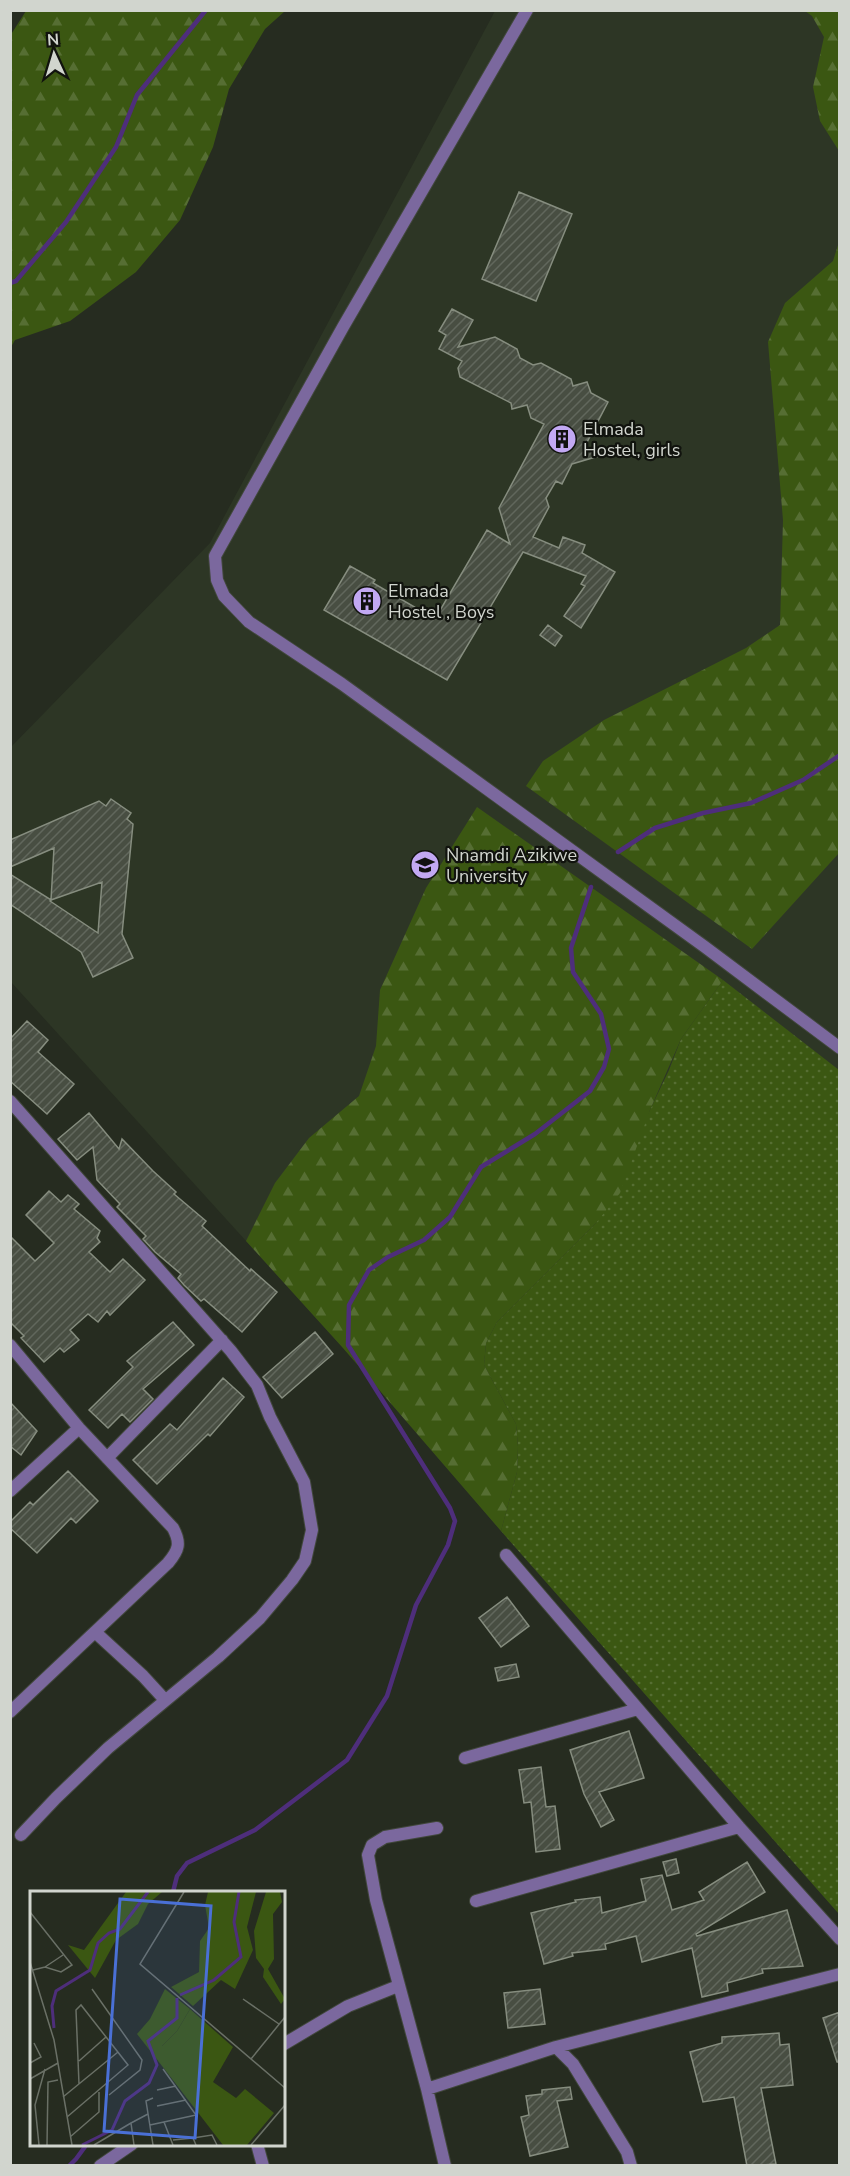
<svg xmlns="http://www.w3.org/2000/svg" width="850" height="2176" font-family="'Nunito Sans',sans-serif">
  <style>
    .built { fill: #2d3625 }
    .grass { fill: url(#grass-dots) }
    .forest { fill: url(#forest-firs) }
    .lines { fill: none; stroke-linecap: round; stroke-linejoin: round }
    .stream { stroke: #4e2e7b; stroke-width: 4.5 }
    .building { fill: url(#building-hatch); stroke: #868d7f; stroke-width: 1.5; fill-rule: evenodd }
    .minor-casing { stroke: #41473c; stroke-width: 14 }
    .minor { stroke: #7b689e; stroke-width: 12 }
    .labels { text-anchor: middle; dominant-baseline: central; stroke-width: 4.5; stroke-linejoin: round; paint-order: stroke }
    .poi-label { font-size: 18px; fill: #d1d5ce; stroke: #11130e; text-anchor: start }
    .inset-river { fill: none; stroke: #4e2e7b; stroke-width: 3 }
    .inset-road { fill: none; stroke: #6a7066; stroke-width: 1.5 }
    .view { fill: #4a70d6; fill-opacity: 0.15; stroke: #4a70d6; stroke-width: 3 }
    .inset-edge { fill: none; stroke: #d1d5ce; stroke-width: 3 }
  </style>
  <defs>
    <pattern id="grass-dots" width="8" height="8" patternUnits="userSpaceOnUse" patternTransform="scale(1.5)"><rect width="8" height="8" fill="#3b5712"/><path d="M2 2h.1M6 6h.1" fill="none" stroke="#566e33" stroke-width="1.8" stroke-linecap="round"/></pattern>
    <pattern id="forest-firs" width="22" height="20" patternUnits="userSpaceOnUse" patternTransform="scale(1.5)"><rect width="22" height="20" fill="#3b5712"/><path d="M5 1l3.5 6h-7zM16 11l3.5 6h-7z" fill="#566e33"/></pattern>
    <pattern id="building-hatch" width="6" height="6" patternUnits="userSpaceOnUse" patternTransform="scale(1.5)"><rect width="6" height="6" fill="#484e42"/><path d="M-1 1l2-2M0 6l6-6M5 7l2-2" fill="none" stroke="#61675c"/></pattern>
  </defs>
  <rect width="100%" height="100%" fill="#262c20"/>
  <!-- built -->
  <path class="built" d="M495,11H839V1914L501,1531L343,1348L11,982L10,748L210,543Z"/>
  <!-- grass -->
  <path class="grass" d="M723,980L839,1070V1914L501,1531L517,1472L518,1447L516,1424L484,1365L486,1343L497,1322L596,1223L669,1070L681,1039Z"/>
  <!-- forest -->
  <path class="forest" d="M26,11H285L265,29L229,89L213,147L180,220L136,272L70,321L15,340L11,347L10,36Z
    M805,11H839V151L820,121L813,87L824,37L812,16Z
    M839,242V853L752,949L526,786L543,761L604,720L746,648L780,625L783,520L768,342L785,303L833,261Z
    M477,807L723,980L681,1039L650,1110L620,1193L596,1223L497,1322L486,1343L484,1365L516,1424L518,1447L517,1472L501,1531L343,1348L246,1241L275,1183L309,1138L359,1096L376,1046L380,990L426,888Z"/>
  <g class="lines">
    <!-- stream -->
    <path class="stream" d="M10,283L16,281L66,222L116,147L137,95L206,10
      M618,852L655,828L703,813L751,803L803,780L840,755
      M173,1892L177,1876L187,1863L255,1830L347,1760L387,1696L416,1605L448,1545L455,1521L450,1508L348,1345L349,1305L369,1270L388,1257L424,1240L450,1217L481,1167L535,1134L590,1091L604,1067L609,1049L601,1014L573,972L571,948L591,887
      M69,2166L76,2159L87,2144"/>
  </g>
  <!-- building -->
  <path class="building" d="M519,192L572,214L536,301L482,279Z
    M452,309L473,320L458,347L495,337L517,349L520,358L533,365L541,363L571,379L573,386L587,382L591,393L608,402L584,448L599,456L572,464L562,484L556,481L546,498L549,507L533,537L559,548L563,537L585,545L582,553L615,572L581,628L564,616L585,586L581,584L586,576L523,552L447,680L324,610L350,566L375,580L373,583L435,619L487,530L510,544L499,508L544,424L531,418L527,405L512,409L511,403L460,377L458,368L462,361L439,349L446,335L439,331Z
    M548,625L562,636L555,646L540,635Z
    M111,799L131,813L127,819L133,824L122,934L133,958L93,977L81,952L10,904V874L51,900L54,848L10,867V840L99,801L106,806ZM102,882L98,933L50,901L51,900Z
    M27,1021L48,1040L38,1052L74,1084L47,1114L10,1081V1039Z
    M89,1113L119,1149L122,1139L153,1171L176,1192L174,1194L206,1221L202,1226L250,1271L251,1269L277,1292L242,1332L204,1299L201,1301L184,1285L178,1278L181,1274L155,1252L143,1239L146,1236L117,1207L120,1204L97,1180L93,1147L77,1160L58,1139Z
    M49,1191L61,1202L68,1195L79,1204L74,1209L100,1231L97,1238L100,1242L89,1252L110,1272L123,1259L145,1280L110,1315L107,1311L98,1322L88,1314L70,1330L79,1340L64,1352L60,1348L44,1362L21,1338L24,1336L10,1322V1236L35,1261L54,1243L26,1215Z
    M173,1322L194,1345L143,1389L153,1399L130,1422L122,1414L108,1428L89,1410L133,1367L127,1361Z
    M315,1332L333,1354L282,1398L263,1377Z
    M223,1378L244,1397L210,1436L208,1434L157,1484L133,1460L170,1424L177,1430Z
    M10,1402L37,1431L21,1455L10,1446Z
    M68,1471L98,1501L76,1523L71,1518L37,1553L10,1528V1522L30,1502L33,1505Z
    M507,1597L529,1626L501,1647L479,1618Z
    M516,1664L519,1677L498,1681L495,1668Z
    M629,1731L644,1778L599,1792L614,1820L601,1827L584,1794L570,1750Z
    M541,1767L546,1807L555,1806L560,1849L536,1852L531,1802L524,1803L519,1770Z
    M676,1859L679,1873L667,1876L663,1862Z
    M747,1862L765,1892L696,1934L697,1936L787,1910L803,1966L762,1969L763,1973L727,1983L728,1991L702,1997L692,1948L642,1962L636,1936L605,1944L606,1949L572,1953L573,1956L544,1964L531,1913L576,1902L575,1900L600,1897L602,1913L646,1901L641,1879L662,1875L672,1910L704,1900L699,1892Z
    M540,1989L545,2024L508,2028L504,1993Z
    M840,2012V2062H837L823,2018Z
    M779,2033L780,2045L789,2044L793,2085L761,2088L776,2164L747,2166L734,2097L703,2102L690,2052L722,2043V2037Z
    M570,2087L572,2099L557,2101L568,2147L530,2156L521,2117L529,2115L526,2096L542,2094V2090Z"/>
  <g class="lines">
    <!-- minor casing -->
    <g class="minor-casing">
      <path id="minor" d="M527,10L343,327L215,556L217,580L224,596L249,622L342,684L705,947L840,1048
        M10,1101L231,1351L257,1385L270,1417L304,1482L312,1530L305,1561L292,1580L260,1618L218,1657L108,1748L56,1798L21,1835
        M10,1345L79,1428L173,1528C181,1543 179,1550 168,1563L10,1712
        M107,1458L222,1340
        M10,1491L79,1428
        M506,1555L739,1827L840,1939
        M95,1632L143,1676L165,1700
        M465,1758L638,1709
        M437,1828L385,1837L372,1845L368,1855L376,1900L427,2089L445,2166
        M476,1901L739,1827
        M284,2044L348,2006L398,1986
        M556,2047L573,2064L627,2152L631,2166
        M427,2089L556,2047L840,1974
        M257,2144L263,2166
        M100,2166L132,2144"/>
    </g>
    <!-- minor -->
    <use href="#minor" class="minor"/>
  </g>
  <!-- icons -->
  <defs>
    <g id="building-disc" transform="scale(1.5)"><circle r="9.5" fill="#c2a8f3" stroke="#11130e"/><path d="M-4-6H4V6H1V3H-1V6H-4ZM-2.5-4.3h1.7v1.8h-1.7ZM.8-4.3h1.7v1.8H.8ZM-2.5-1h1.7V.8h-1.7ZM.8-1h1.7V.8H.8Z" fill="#111"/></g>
    <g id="university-disc" transform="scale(1.5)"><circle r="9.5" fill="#c2a8f3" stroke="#11130e"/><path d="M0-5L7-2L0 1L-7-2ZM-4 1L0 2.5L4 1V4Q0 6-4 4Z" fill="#111"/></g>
  </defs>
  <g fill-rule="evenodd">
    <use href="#building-disc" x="562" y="439"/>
    <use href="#building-disc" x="367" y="601"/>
    <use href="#university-disc" x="425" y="865"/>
  </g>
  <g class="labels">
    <!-- poi labels -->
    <g class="poi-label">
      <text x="583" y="429">Elmada<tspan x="583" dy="21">Hostel, girls</tspan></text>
      <text x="388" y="591">Elmada<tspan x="388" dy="21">Hostel , Boys</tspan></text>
      <text x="446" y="855">Nnamdi Azikiwe<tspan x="446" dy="21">University</tspan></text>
    </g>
  </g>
  <!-- overview -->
  <g transform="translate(30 1891)">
    <rect width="255" height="255" fill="#262c20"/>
    <path d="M160,118L203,156L183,191L206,207L215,198L244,222L217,254H193L132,175V155L147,140Z" fill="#3b5712"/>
    <path d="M96,1H132L118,13L108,33L86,49L65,87L38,54L54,59ZM178,1H226L217,36L223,59L205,98L191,89L163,115L141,96L169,81L170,50L179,37L175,14ZM236,1H250L252,11L243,23L244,68L238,78L255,108L251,113L233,86L234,78L226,67L224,40ZM135,98L160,118L147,140L132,155V175L107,143L120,128Z" fill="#3b5712"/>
    <path class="inset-river" d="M150,104L184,89L211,66L204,31L209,1M24,137L22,115L26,100L60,79L68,52L79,42L90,38L118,1M52,254L82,239L95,210L119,192L127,174L118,150L147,127V107"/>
    <path class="inset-road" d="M154,1L110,73L255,197M0,21L42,74L31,81L15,76L3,79M0,71L24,149L42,254M15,76L33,64M62,98L112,169L110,179L79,204M213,108L249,133M221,168L255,126M49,170L76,146M0,172L11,166L4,152M0,188L28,172M127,199L146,195M33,206L88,161M123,207L116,210L123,254M127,215L156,209M37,226L98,174L51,114L46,119L49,193M134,231L143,254M120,234L166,224L133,178M40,246L69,221V201M163,247L182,244L187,254M143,249L163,247L166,254M9,254L5,214L15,178M17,254L18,191L28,189M64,254L101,232M104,254L101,232L118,223M221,254L255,214"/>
    <path class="view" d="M90,8L181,15L165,247L74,240Z"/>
    <rect width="255" height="255" class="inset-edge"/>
  </g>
  <!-- border -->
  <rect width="850" height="2176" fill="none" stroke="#d1d5ce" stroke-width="24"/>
  <!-- north arrow -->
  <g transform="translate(54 54) rotate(356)" stroke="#11130e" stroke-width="4.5" paint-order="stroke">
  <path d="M0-4.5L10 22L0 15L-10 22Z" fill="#d1d5ce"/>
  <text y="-9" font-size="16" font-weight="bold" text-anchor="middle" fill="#d1d5ce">N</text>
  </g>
</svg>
